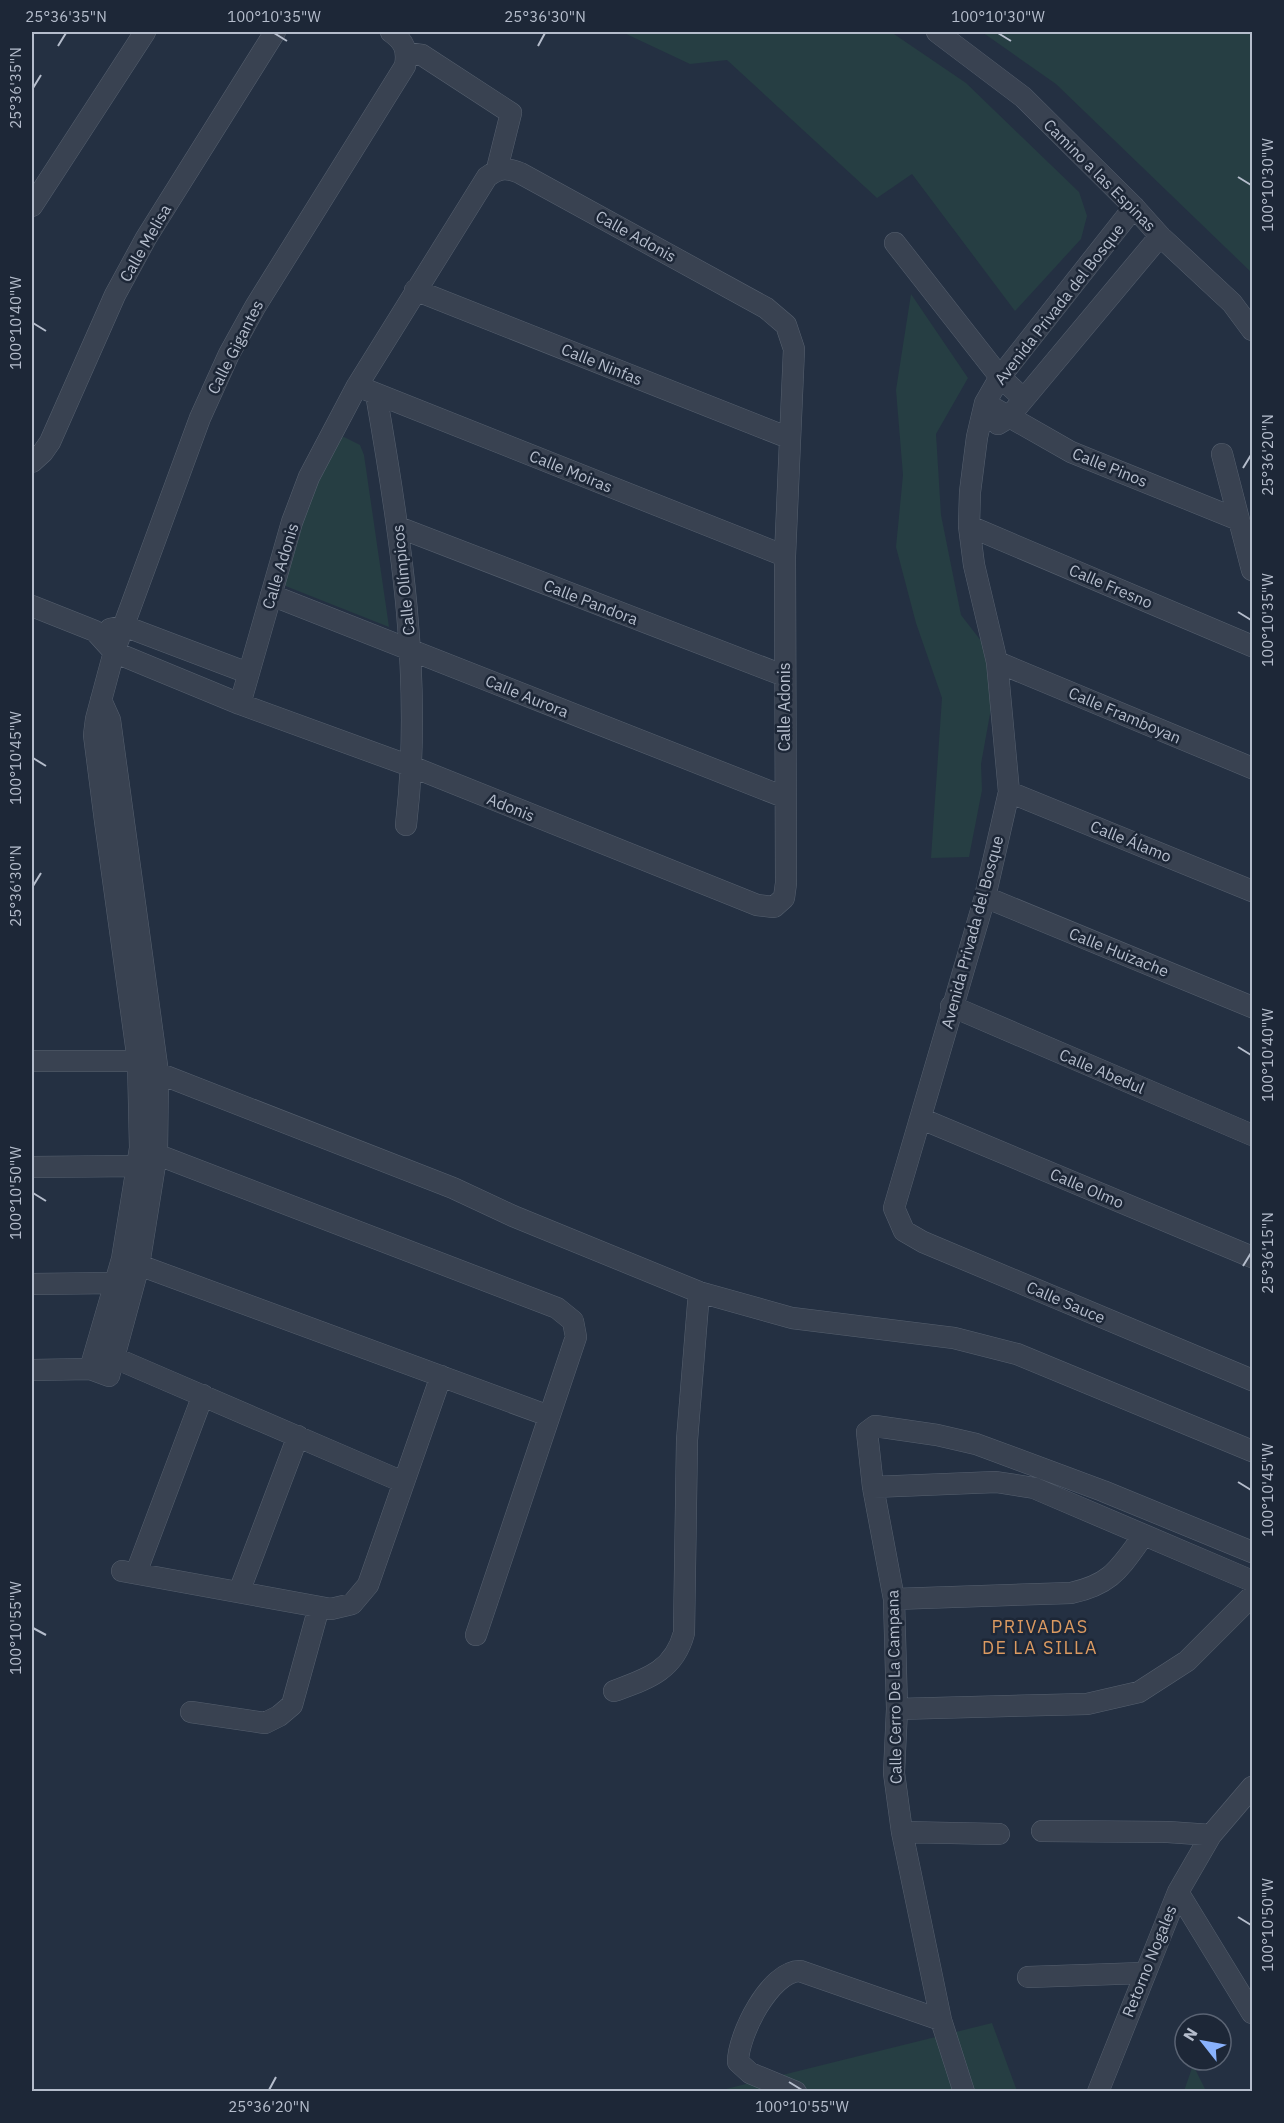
<svg xmlns="http://www.w3.org/2000/svg" width="1284" height="2123" font-family="'IBM Plex Sans',sans-serif">
  <style>
    .green { fill: #263e43 }
    .lines { fill: none; stroke-linecap: round; stroke-linejoin: round }
    .minor-casing { stroke: #56606f; stroke-width: 22 }
    .minor { stroke: #394251; stroke-width: 21 }
    .ticks { fill: none; stroke: #b5bdcc; stroke-width: 2 }
    .labels { text-anchor: middle; dominant-baseline: central; stroke-width: 5; stroke-linejoin: round; paint-order: stroke }
    .street-label { font-size: 16px; fill: #b5bdcc; stroke: #1d2737 }
    .neighbourhood-label { font-size: 18px; letter-spacing: 1.5px; fill: #db9a61; stroke: #1d2737 }
    .neatline { fill: none; stroke: #b5bdcc; stroke-width: 2 }
    .ticks-label { font-size: 15px; text-anchor: middle; fill: #b5bdcc }
  </style>
  <rect width="100%" height="100%" fill="#243042"/>
  <!-- green -->
  <path class="green" d="M622,32H891L966,83L1079,192L1087,216L1081,239L1015,311L912,174L877,198L727,60L690,64Z
    M982,32H1252V273L1056,84Z
    M911,294L968,378L936,434L941,515L961,615L999,664L981,764L982,790L969,857L931,858L942,698L916,623L896,547L903,475L896,390Z
    M344,437L360,445L364,455L389,627L278,583L311,485L336,439Z
    M992,2023L1017,2091L714,2092Z
    M1193,2065L1206,2091H1184Z"/>
  <g class="lines">
    <!-- minor casing -->
    <g class="minor-casing">
      <path id="minor" d="M937,32L1023,97L1134,207L1160,236L1232,303L1252,330
        M407,53L422,55L511,113L497,169
        M32,206L145,32
        M1134,207L1000,377L985,403L977,437L970,492L969,526L974,565L997,662L1009,792L985,897L894,1208L904,1231L923,1242L1252,1380
        M895,243L1000,377L1023,398
        M415,290L789,438
        M357,386L785,556
        M376,394C401,536 423,682 406,825
        M985,403L1071,452L1239,520
        M998,424L1008,418L1160,236
        M1222,454L1252,570
        M32,462L43,452L50,442L115,295L146,238L275,32
        M969,526L1252,646
        M398,527L785,676
        M271,595L784,797
        M32,606L95,631L114,652L240,704L413,767L757,905L774,907L784,898L786,883L785,556L794,349L786,325L766,308L520,173C506,167 499,168 487,177L357,386L309,477L292,522L240,704
        M110,629L124,626L248,673
        M997,662L1252,768
        M1009,792L1252,891
        M985,897L1252,1007
        M951,1006L1252,1135
        M32,1061H138L158,1073L453,1188L513,1216L699,1292L792,1318L954,1338L1017,1354L1252,1451
        M922,1119L1252,1257
        M140,1148L557,1308L573,1321L576,1337L476,1635
        M32,1167L138,1166
        M128,1261L549,1416
        M32,1284L115,1283
        M101,1352L403,1482
        M90,1369L122,1259L140,1148L138,1061L105,821L94,735L96,719L114,652L200,418L229,354L255,307L405,66C408,50 404,41 391,32
        M32,1370L90,1369L109,1376L139,1265L157,1152L158,1073L110,720L101,700
        M873,1487L996,1482L1034,1488L1252,1581
        M122,1571L331,1609L352,1604L368,1585L441,1376
        M136,1573L203,1395
        M239,1592L298,1436
        M894,1599L1071,1593C1113,1584 1120,1567 1144,1535
        M614,1691C647,1679 674,1671 684,1633L687,1440L699,1292
        M897,1709L1087,1704L1139,1692L1187,1661L1252,1596
        M191,1712L265,1723L279,1716L292,1705L319,1607
        M1042,1831L1168,1832L1211,1835
        M902,1832L999,1834
        M1178,1892L1252,2013
        M1028,1977L1143,1973
        M796,2092L750,2073L738,2062C738,2035 770,1971 800,1971L941,2020
        M964,2092L941,2020L902,1832L894,1773L897,1709L894,1599L873,1487L867,1432L875,1426L937,1435L976,1444L1103,1491L1252,1552
        M1098,2092L1178,1892L1211,1835L1252,1787"/>
    </g>
    <!-- minor -->
    <use href="#minor" class="minor"/>
  </g>
  <!-- ticks -->
  <path class="ticks" d="M274,33L287,41M998,33L1011,41M58,46L66,33M538,46L545,33M33,88L41,75M1238,177L1251,185M33,323L46,331M1243,468L1251,455M1238,612L1251,620M33,758L46,766M33,886L41,873M1238,1047L1251,1055M33,1193L46,1201M1243,1266L1251,1253M1238,1482L1251,1490M33,1628L46,1635M1238,1917L1251,1925M789,2082L802,2090M269,2090L276,2077"/>
  <g class="labels">
    <!-- street labels -->
    <g class="street-label">
      <text transform="translate(1100 175) rotate(45)">Camino a las Espinas</text>
      <text transform="translate(636 236) rotate(29)">Calle Adonis</text>
      <text transform="translate(145 243) rotate(-60)">Calle Melisa</text>
      <text transform="translate(1059 304) rotate(-52)">Avenida Privada del Bosque</text>
      <text transform="translate(235 347) rotate(-63)">Calle Gigantes</text>
      <text transform="translate(602 364) rotate(22)">Calle Ninfas</text>
      <text transform="translate(1110 467) rotate(22)">Calle Pinos</text>
      <text transform="translate(571 471) rotate(22)">Calle Moiras</text>
      <text transform="translate(280 566) rotate(-73)">Calle Adonis</text>
      <text transform="translate(403 580) rotate(-96)">Calle Olímpicos</text>
      <text transform="translate(1111 586) rotate(23)">Calle Fresno</text>
      <text transform="translate(591 602) rotate(21)">Calle Pandora</text>
      <text transform="translate(527 696) rotate(22)">Calle Aurora</text>
      <text transform="translate(784 707) rotate(-90)">Calle Adonis</text>
      <text transform="translate(1125 715) rotate(23)">Calle Framboyan</text>
      <text transform="translate(511 807) rotate(22)">Adonis</text>
      <text transform="translate(1131 841) rotate(22)">Calle Álamo</text>
      <text transform="translate(972 932) rotate(-75)">Avenida Privada del Bosque</text>
      <text transform="translate(1119 952) rotate(22)">Calle Huizache</text>
      <text transform="translate(1102 1071) rotate(23)">Calle Abedul</text>
      <text transform="translate(1087 1188) rotate(23)">Calle Olmo</text>
      <text transform="translate(1066 1302) rotate(23)">Calle Sauce</text>
      <text transform="translate(894 1687) rotate(-91)">Calle Cerro De La Campana</text>
      <text transform="translate(1149 1961) rotate(-68)">Retorno Nogales</text>
    </g>
    <!-- neighbourhood labels -->
    <g class="neighbourhood-label">
      <text x="1040" y="1626">PRIVADAS<tspan x="1040" dy="21">DE LA SILLA</tspan></text>
    </g>
  </g>
  <!-- border -->
  <rect width="1284" height="2123" fill="none" stroke="#1d2737" stroke-width="66"/>
  <!-- north arrow -->
  <g transform="translate(1203 2042) rotate(301)"><circle r="28" fill="#1d2737" stroke="#5a6373" stroke-width="1.5"/>
  <path d="M0-4.5L10 22L0 15L-10 22Z" fill="#89b2fd"/>
  <text y="-9" font-size="16" font-weight="bold" text-anchor="middle" fill="#b5bdcc">N</text>
  </g>
  <rect x="33" y="33" width="1218" height="2057" class="neatline"/>
  <g class="ticks-label">
    <text x="66" y="22">25°36'35"N</text>
    <text x="274" y="22">100°10'35"W</text>
    <text x="545" y="22">25°36'30"N</text>
    <text x="998" y="22">100°10'30"W</text>
    <text transform="translate(16 88) rotate(-90)" y="5">25°36'35"N</text>
    <text transform="translate(1268 185) rotate(-90)" y="5">100°10'30"W</text>
    <text transform="translate(16 323) rotate(-90)" y="5">100°10'40"W</text>
    <text transform="translate(1268 455) rotate(-90)" y="5">25°36'20"N</text>
    <text transform="translate(1268 620) rotate(-90)" y="5">100°10'35"W</text>
    <text transform="translate(16 758) rotate(-90)" y="5">100°10'45"W</text>
    <text transform="translate(16 886) rotate(-90)" y="5">25°36'30"N</text>
    <text transform="translate(1268 1055) rotate(-90)" y="5">100°10'40"W</text>
    <text transform="translate(16 1193) rotate(-90)" y="5">100°10'50"W</text>
    <text transform="translate(1268 1253) rotate(-90)" y="5">25°36'15"N</text>
    <text transform="translate(1268 1490) rotate(-90)" y="5">100°10'45"W</text>
    <text transform="translate(16 1628) rotate(-90)" y="5">100°10'55"W</text>
    <text transform="translate(1268 1925) rotate(-90)" y="5">100°10'50"W</text>
    <text x="269" y="2112">25°36'20"N</text>
    <text x="802" y="2112">100°10'55"W</text>
  </g>
</svg>
